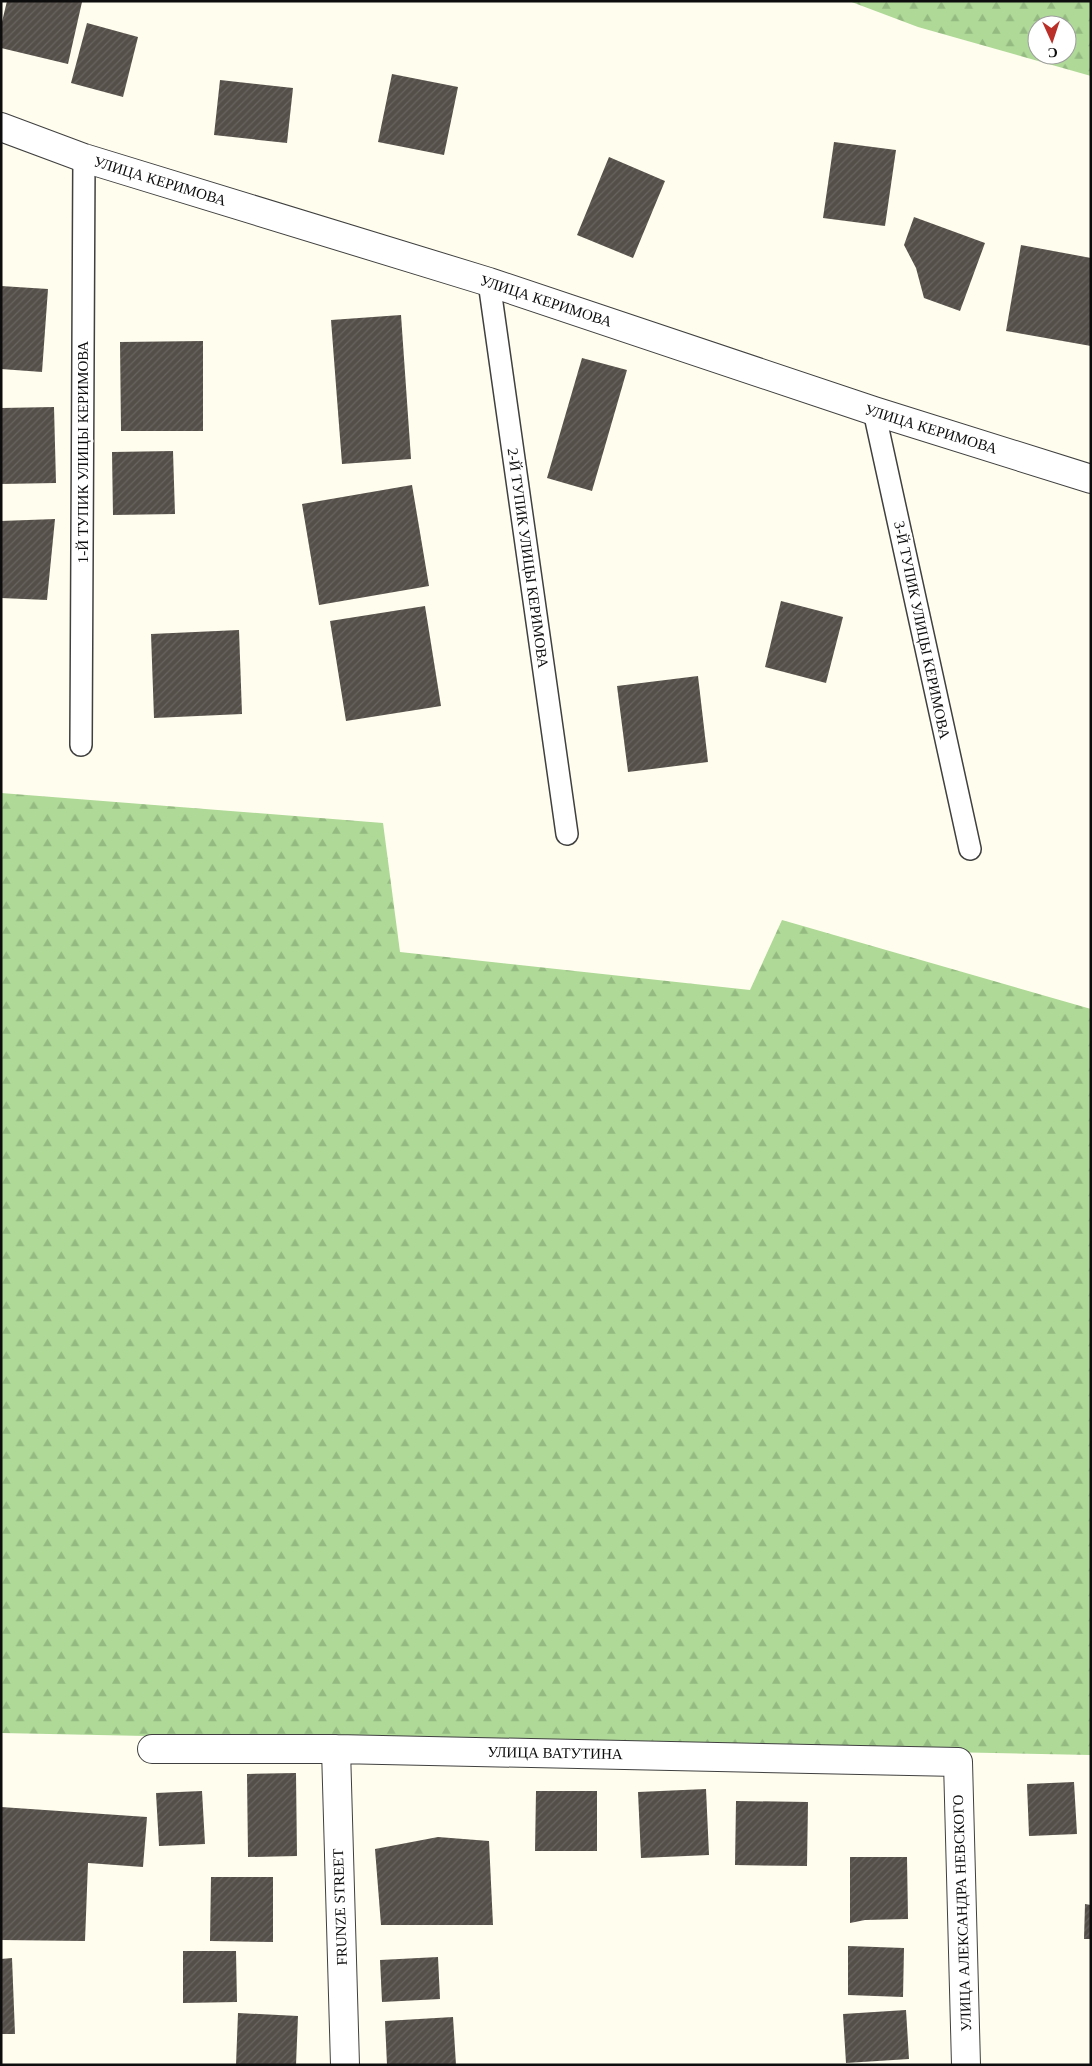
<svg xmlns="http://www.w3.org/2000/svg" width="1092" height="2066" font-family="'Times New Roman',serif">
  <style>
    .forest { fill: url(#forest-firs); fill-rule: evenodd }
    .building { fill: url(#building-hatch) }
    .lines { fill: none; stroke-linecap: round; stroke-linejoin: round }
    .service-casing { stroke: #404040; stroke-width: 24 }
    .minor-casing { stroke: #404040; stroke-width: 30 }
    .service { stroke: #fff; stroke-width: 21 }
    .minor { stroke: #fff; stroke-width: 28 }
    .labels { text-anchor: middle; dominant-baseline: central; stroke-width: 5; stroke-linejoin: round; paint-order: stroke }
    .street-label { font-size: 15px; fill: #0d0d0d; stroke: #fff }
  </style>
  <defs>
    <pattern id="forest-firs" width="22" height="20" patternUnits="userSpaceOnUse" patternTransform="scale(1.25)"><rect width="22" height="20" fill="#aed997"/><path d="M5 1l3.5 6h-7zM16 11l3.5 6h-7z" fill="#94b981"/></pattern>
    <pattern id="building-hatch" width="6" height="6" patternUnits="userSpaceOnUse" patternTransform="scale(1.25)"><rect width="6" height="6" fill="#554f49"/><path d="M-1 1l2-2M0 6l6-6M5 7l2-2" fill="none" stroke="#68645f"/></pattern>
  </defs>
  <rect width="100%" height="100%" fill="#fffded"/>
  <!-- forest -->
  <path class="forest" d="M849,1H1091V76L918,27ZM1037,25H1067V55H1037Z
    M1,793L383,823L400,952L750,990L782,920L1091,1009V1755L1,1733Z"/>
  <!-- building -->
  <path class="building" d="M7,1L82,2L68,64L1,48V26Z
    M87,23L138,37L123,97L71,83Z
    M392,74L458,87L444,155L378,142Z
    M220,80L293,88L287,143L214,135Z
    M834,142L896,150L885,226L823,218Z
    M609,157L665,181L633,258L577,235Z
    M914,217L985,243L960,311L924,298L916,268L904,245Z
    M1021,245L1091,258V346L1006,331Z
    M1,286L48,289L42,372L1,369Z
    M401,315L411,459L342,464L331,320Z
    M203,341V431H121L120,342Z
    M582,358L627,370L592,491L547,478Z
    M54,407L56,483L1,484V408Z
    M173,451L175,514L113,515L112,452Z
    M412,485L429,586L319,605L302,504Z
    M55,519L47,600L1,598V521Z
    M781,601L843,617L826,683L765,667Z
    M425,606L441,706L346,721L330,621Z
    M239,630L242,714L154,718L151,634Z
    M698,676L708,762L628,772L617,686Z
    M296,1773L297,1856L248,1857L247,1774Z
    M1074,1782L1077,1834L1029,1836L1027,1784Z
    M706,1789L709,1855L641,1858L638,1792Z
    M202,1791L205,1844L159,1846L156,1793Z
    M536,1791H597V1851H535Z
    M736,1801L808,1802L807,1866L735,1865Z
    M1,1807L147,1817L143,1867L88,1863L85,1941L1,1940Z
    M438,1837L489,1841L493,1925H381L375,1849Z
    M850,1857H907L908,1919L865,1920L850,1923Z
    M211,1877H273V1942L210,1941Z
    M1085,1904L1091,1905V1939H1084Z
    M848,1946L904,1948L903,1997L848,1995Z
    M183,1951H236L237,2002L183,2003Z
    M438,1957L440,1999L382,2002L380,1960Z
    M12,1958L15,2034H1V1959Z
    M906,2010L909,2059L846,2063L843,2014Z
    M238,2013L298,2016L296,2065H236Z
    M453,2017L456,2065H387L385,2021Z"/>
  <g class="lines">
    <!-- service casing -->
    <g class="service-casing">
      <path id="service" d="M489,282L567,834
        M874,411L970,849
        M81,745L84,158"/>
    </g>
    <!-- minor casing -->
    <g class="minor-casing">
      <path id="minor" d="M1,127L84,158L489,282L874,411L1091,479
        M152,1749H336L958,1762L966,2065
        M336,1749L345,2065"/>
    </g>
    <!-- service -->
    <use href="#service" class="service"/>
    <!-- minor -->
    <use href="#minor" class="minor"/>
  </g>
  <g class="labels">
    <!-- street labels -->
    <g class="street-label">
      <text transform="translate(160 181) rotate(17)">УЛИЦА КЕРИМОВА</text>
      <text transform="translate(546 301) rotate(18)">УЛИЦА КЕРИМОВА</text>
      <text transform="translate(931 429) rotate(17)">УЛИЦА КЕРИМОВА</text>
      <text transform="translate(83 452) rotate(-90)">1-Й ТУПИК УЛИЦЫ КЕРИМОВА</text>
      <text transform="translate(528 558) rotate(82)">2-Й ТУПИК УЛИЦЫ КЕРИМОВА</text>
      <text transform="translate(922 630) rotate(78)">3-Й ТУПИК УЛИЦЫ КЕРИМОВА</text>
      <text transform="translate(555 1753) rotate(1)">УЛИЦА ВАТУТИНА</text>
      <text transform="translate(340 1907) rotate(-92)">FRUNZE STREET</text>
      <text transform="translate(962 1913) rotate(-92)">УЛИЦА АЛЕКСАНДРА НЕВСКОГО</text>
    </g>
  </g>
  <!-- border -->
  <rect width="1092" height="2066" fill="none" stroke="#0d0d0d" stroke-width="5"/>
  <!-- north arrow -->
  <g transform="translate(1052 40) rotate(177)"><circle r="24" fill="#ffffff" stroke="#9e9e9e"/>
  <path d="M0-4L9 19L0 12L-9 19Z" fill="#ba2f28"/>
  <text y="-8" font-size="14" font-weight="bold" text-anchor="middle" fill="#0d0d0d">С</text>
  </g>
</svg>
